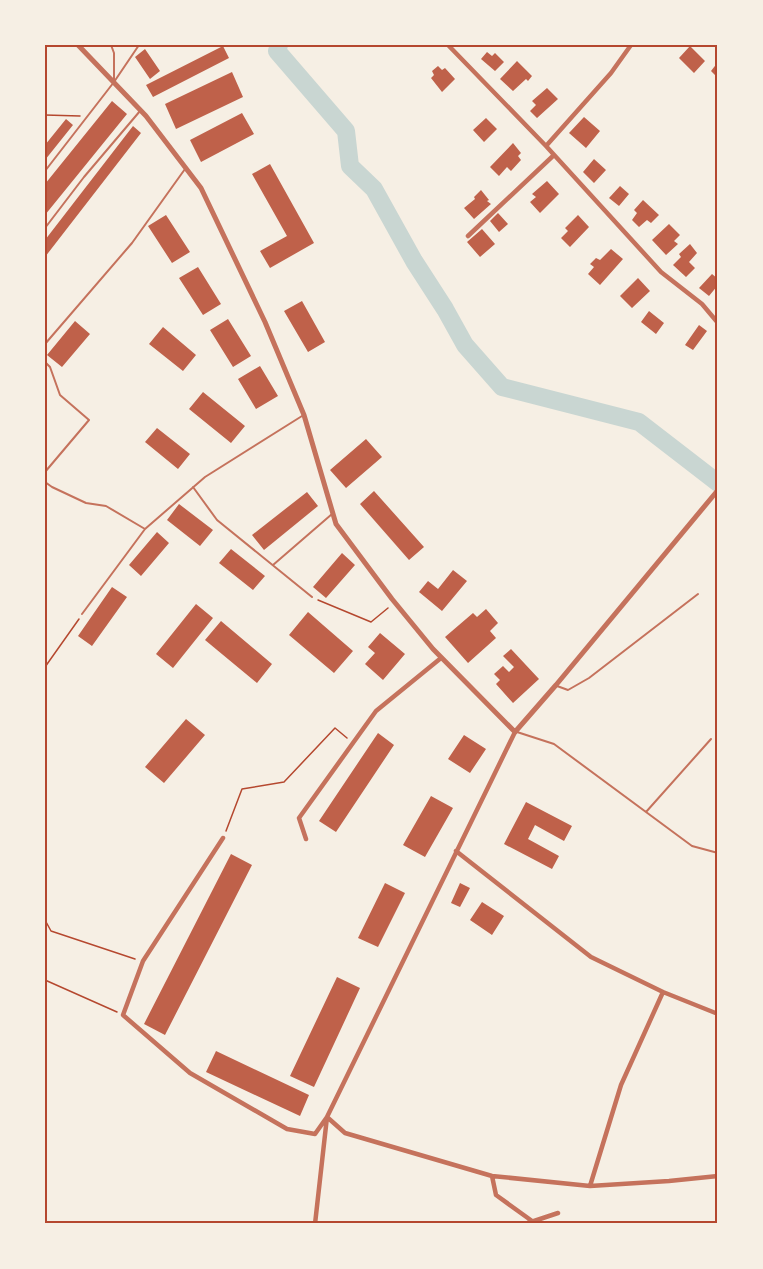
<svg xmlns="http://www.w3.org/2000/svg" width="763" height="1269" font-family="'Nunito Sans',sans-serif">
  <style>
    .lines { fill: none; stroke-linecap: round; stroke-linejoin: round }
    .river { stroke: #c9d6d2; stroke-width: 18 }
    .building { fill: #bf614a }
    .path { stroke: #b5482f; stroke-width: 1.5 }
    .service { stroke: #c5725c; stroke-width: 2 }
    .minor { stroke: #c5725c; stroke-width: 4.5 }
    .tertiary { stroke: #c5725c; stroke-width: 5 }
    .neatline { fill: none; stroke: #b5482f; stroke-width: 2 }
  </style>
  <rect width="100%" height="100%" fill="#f6efe4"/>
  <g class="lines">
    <!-- river -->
    <path class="river" d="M279,45L277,51L346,131L350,166L374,189L414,261L445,309L465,345L502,387L639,422L718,483"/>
  </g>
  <!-- building -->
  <path class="building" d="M223,46L229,58L153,97L146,85Z
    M690,46L705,61L694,73L679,58Z
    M145,49L160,71L150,79L135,57Z
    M487,52L492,56L495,53L504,62L495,71L481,59Z
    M517,61L532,76L528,81L526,79L513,91L500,79Z
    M718,62V78L711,71Z
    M438,66L442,70L445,68L455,79L442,92L431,78L434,75L432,71Z
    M232,72L243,97L176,129L165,104Z
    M547,88L558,99L537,118L530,111L536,105L532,101Z
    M112,101L127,114L45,215V184Z
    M242,113L254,134L201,162L190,140Z
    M584,117L600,131L586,148L569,133Z
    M486,118L497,129L484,142L473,130Z
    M66,119L73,125L45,160V145Z
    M133,126L141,133L45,257V240Z
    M513,143L521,153L518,156L521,160L511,171L507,167L499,176L490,167Z
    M594,159L606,170L594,183L583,172Z
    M270,164L314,243L270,268L260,251L287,236L252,174Z
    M547,181L559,194L540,213L530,202L536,197L532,194Z
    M620,186L629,194L619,206L609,198Z
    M481,190L489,200L487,201L491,204L474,219L464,208L475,199L474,197Z
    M643,200L659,215L651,223L647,220L639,227L632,220L637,213L634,210Z
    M498,213L508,224L499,232L490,221Z
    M166,215L190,252L172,263L148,226Z
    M578,215L589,227L570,247L561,238L568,231L565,228Z
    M669,224L680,235L674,241L678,244L666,255L652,240Z
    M482,229L495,244L480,257L467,242Z
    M690,244L697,253L689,262L695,268L686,277L673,265L681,257L679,254Z
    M611,249L623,259L600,285L588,274L594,267L590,264L596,258L600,260Z
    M198,267L221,304L203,315L179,278Z
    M712,274L718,279V285L709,296L699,288Z
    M638,278L650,291L632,308L620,296Z
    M302,301L325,342L308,352L284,311Z
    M649,311L664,323L656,334L641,322Z
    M228,319L251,356L233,367L210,330Z
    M75,321L90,334L62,367L47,355Z
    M699,325L707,331L693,350L685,345Z
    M163,327L196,355L183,371L149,344Z
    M260,366L278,396L256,409L238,379Z
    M203,392L245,426L231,443L189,409Z
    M157,428L190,454L178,469L145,442Z
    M366,439L382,457L346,488L330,470Z
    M374,491L424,547L409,560L360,504Z
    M307,492L318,506L264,550L252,535Z
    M179,504L213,530L200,546L167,520Z
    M157,532L169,543L141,576L129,565Z
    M231,549L265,576L253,590L219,563Z
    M342,553L355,565L326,598L313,587Z
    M453,570L467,581L442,611L419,592L428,581L438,589Z
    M112,587L127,597L92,646L78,636Z
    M196,604L213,618L173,668L156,654Z
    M486,609L498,623L490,631L496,638L468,663L445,637L473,613L477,617Z
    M308,612L353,651L334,673L289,635Z
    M221,621L272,664L257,683L205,640Z
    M380,633L405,654L383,680L365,664L375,653L368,647Z
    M511,649L539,679L513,703L496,684L500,680L494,674L503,666L509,672L514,667L503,656Z
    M186,719L205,735L164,783L145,767Z
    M378,733L394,745L336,832L319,821Z
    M464,735L486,749L470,773L448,759Z
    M431,796L453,808L425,857L403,845Z
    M526,802L572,826L564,841L535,825L528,839L559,856L552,869L504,844Z
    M231,854L252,865L165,1035L144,1024Z
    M385,883L405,893L378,947L358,938Z
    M460,883L470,888L460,907L451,903Z
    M482,902L504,916L492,935L470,920Z
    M337,977L360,988L314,1087L290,1076Z
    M216,1051L309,1095L300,1116L206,1072Z"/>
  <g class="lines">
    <!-- path -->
    <path class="path" d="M45,115L80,116
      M318,600L371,622L388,608
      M45,667L79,619
      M226,831L242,789L284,782L335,728L347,738
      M45,920L51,931L135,959
      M45,980L117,1012"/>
    <!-- service -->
    <path class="service" d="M111,45L114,53V79
      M45,171L114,82L139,45
      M45,228L84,177L140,111
      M45,344L132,243L185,169
      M45,362L50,367L60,395L89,420L45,472
      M45,482L52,487L86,503L106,506L145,529
      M193,487L217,520L312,597
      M273,565L332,514
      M82,614L145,529L205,477L302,416
      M557,686L568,690L589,678L698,594
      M517,732L554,744L692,846L718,853
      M646,812L711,739"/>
    <!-- minor -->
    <path class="minor" d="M449,46L546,146L661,272L702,304L718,323
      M546,146L611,73L631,45
      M468,236L554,155
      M223,838L143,961L123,1015L190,1073L287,1129L315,1134L327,1117L345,1133L492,1176L590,1186L669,1181L718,1176
      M306,839L299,818L376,711L441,658
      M456,851L591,957L663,992L718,1014
      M492,1176L496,1195L532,1221
      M590,1186L621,1085L663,992
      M315,1224L327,1117L515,732
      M525,1224L558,1213"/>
    <!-- tertiary -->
    <path class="tertiary" d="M78,45L146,116L201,188L265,322L304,415L336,524L392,599L433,649L515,732L556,685L718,490"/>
  </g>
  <!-- border -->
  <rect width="763" height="1269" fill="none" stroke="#f6efe4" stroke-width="93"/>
  <rect x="46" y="46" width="670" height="1176" class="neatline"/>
</svg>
